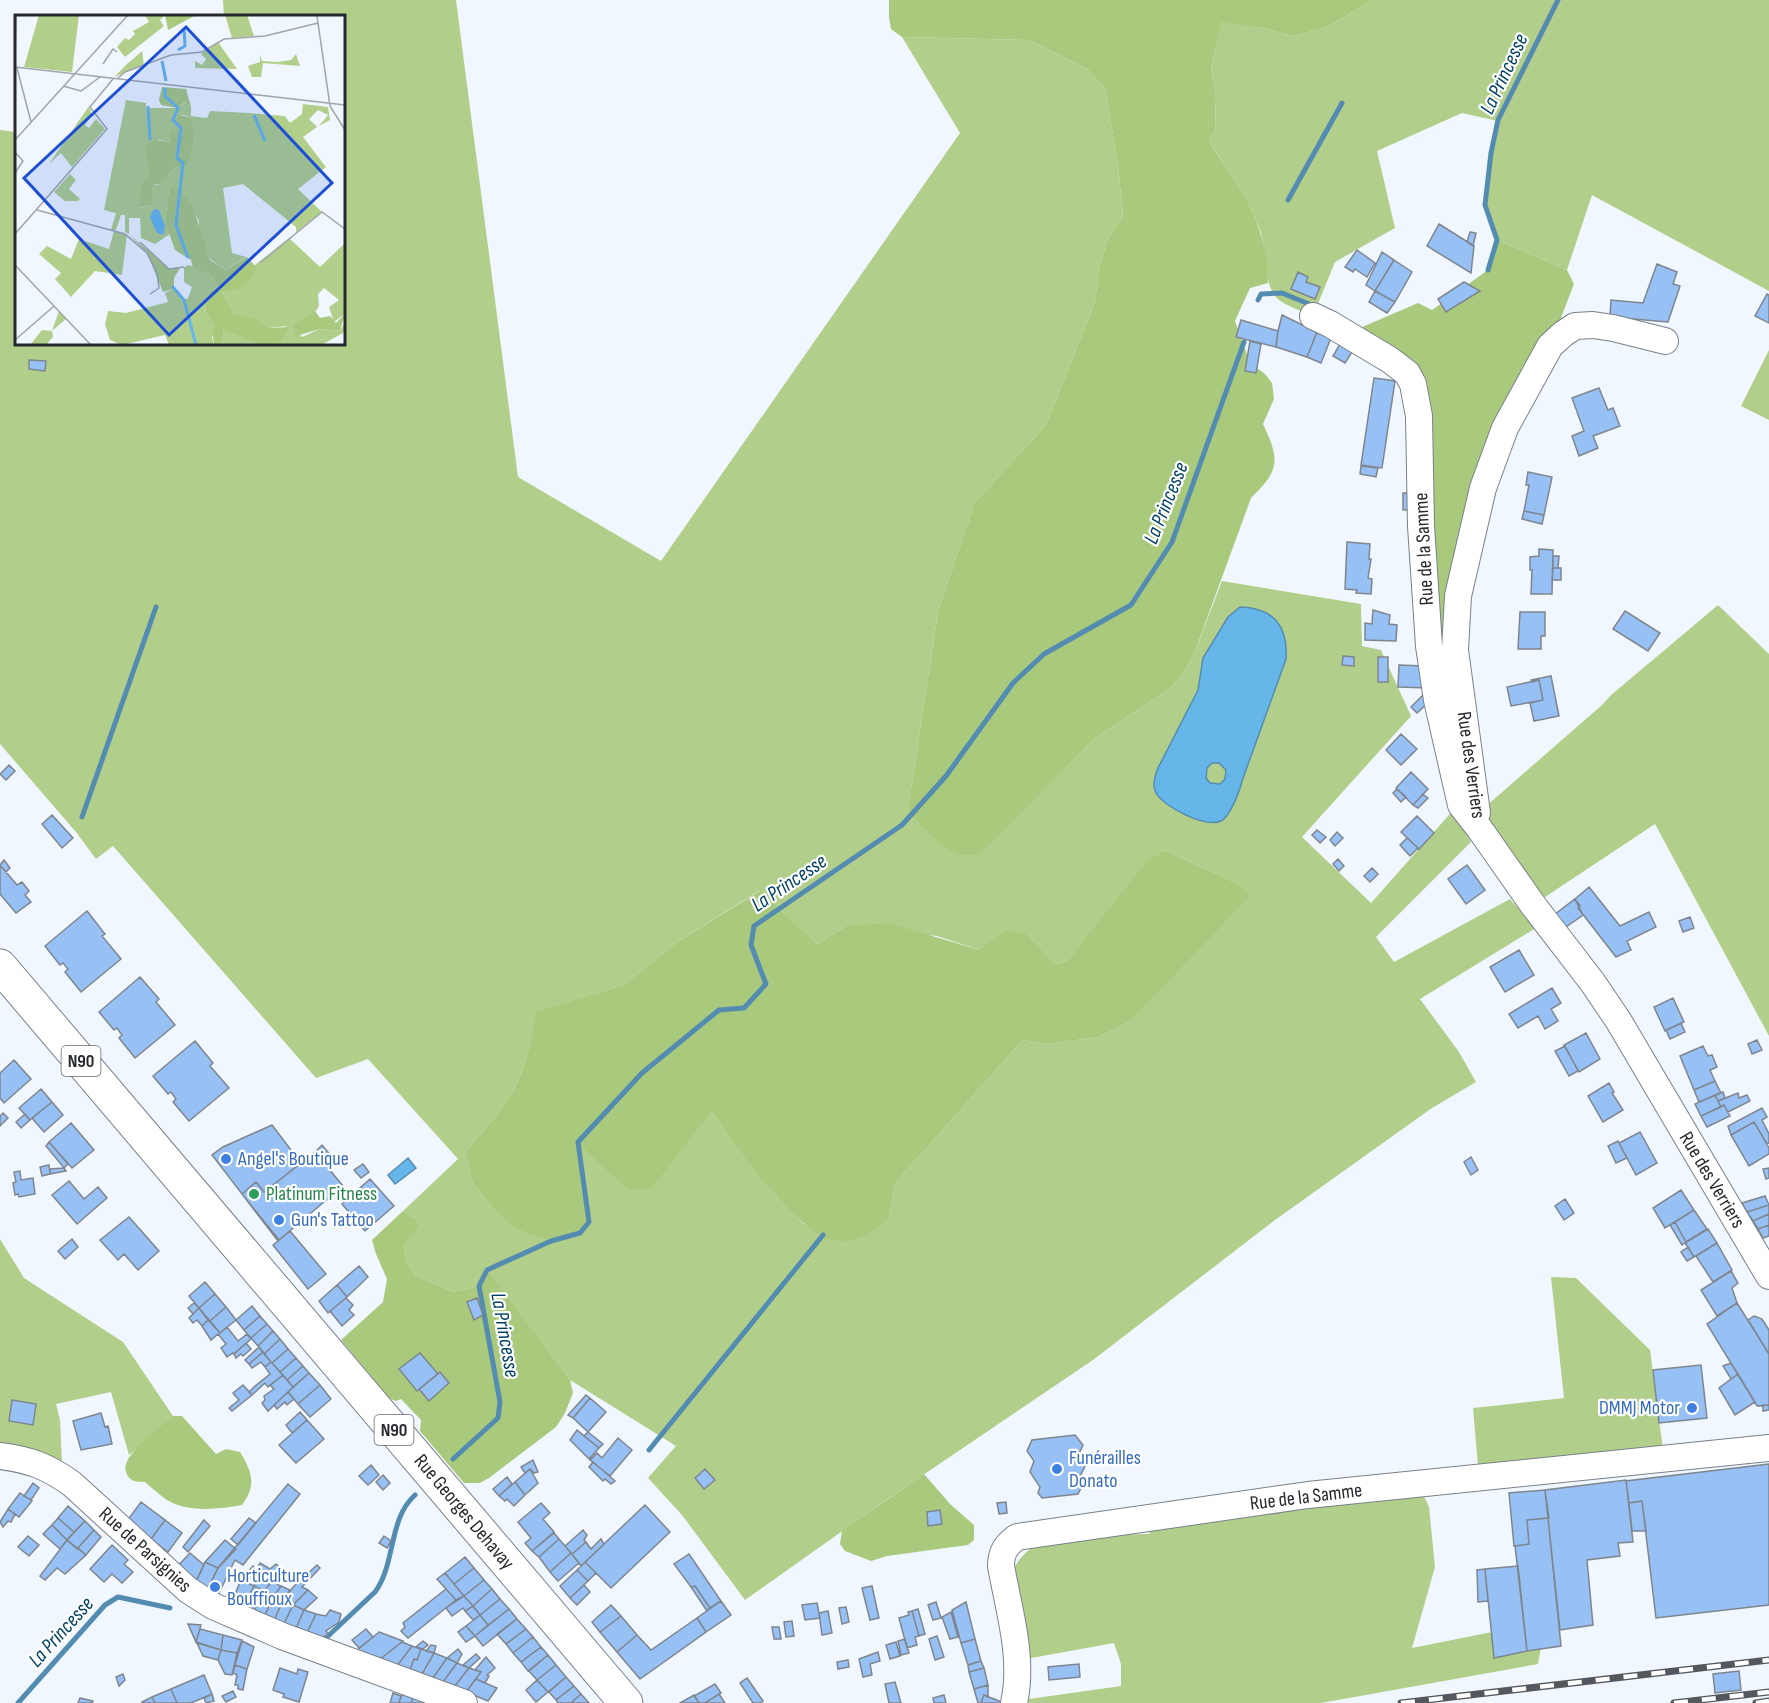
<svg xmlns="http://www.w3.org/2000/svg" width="1769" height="1703" font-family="'Sofia Sans Condensed',sans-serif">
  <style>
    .green { fill: #b1cf8a; fill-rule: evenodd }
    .forest { fill: #a9c97d }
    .water { fill: #67b6e9; stroke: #548cb1; stroke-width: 1.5; fill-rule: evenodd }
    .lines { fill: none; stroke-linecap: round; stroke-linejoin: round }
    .stream { stroke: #548cb1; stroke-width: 5 }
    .building { fill: #97c1f4; stroke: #7e858e; stroke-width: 1.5 }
    .minor-casing { stroke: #798089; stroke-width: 28 }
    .major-casing { stroke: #798089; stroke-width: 35 }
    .minor { stroke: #fff; stroke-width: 26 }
    .major { stroke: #fff; stroke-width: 33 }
    .rail-casing { stroke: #54585c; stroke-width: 7 }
    .rail { stroke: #fff; stroke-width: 4.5; stroke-dasharray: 14; stroke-linecap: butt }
    .shop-dot { fill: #3f7fe0; stroke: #fff; stroke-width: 2 }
    .leisure-dot { fill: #2e9e5b; stroke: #fff; stroke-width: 2 }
    .labels { text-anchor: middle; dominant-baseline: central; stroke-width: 4.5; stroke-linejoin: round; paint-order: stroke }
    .shield { fill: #fff; stroke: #67696c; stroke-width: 1.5 }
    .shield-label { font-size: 18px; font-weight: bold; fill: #26292d }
    .street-label { font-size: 20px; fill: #26292d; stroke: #fff }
    .shop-label { font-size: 20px; fill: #366cbe; stroke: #fff; text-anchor: start }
    .leisure-label { font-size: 20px; fill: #27864d; stroke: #fff; text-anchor: start }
    .water-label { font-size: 21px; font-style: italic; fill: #004163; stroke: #fff }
    .inset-river { fill: none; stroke: #67b6e9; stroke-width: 3 }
    .inset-road { fill: none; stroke: #9fa5aa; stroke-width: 1.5 }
    .view { fill: #1d4ed8; fill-opacity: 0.15; stroke: #1d4ed8; stroke-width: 3 }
    .inset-edge { fill: none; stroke: #26292d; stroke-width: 3 }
  </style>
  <rect width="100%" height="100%" fill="#f0f7fe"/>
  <!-- green -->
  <path class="green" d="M223,0H456L518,477L661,561L960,133L902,37L1029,40L1087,69L1105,88L1118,165L1123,217L1107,241L1099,269L1095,302L1046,425L975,502L938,612L909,803L979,854L1095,738L1169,689L1182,676L1194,654L1222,581L1361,604L1362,646L1381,650L1411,716L1302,837L1371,903L1456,807L1460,822L1471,842L1376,937L1394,962L1510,899L1536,928L1420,999L1459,1052L1476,1082L1432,1108L1275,1220L1093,1360L889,1498L745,1600L682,1515L648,1478L676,1446L570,1380L487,1271L479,1286L453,1292L415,1275L407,1263L404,1244L417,1220L403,1211L458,1159L368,1059L316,1078L113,846L96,859L76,832L0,744V130L16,132V344H344V16H224ZM1166,851L1234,882L1130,1021L1099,1037L1047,1044L1023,1040L896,1182L888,1219L804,1224L777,1197L711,1112L626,1189L578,1142L492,1207L473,1184L465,1152C483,1130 508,1106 519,1079C528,1057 532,1034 538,1011L624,985L677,942L759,891L817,944L846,926L937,936L979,950L1027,934L1056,964L1068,960L1106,914Z
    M1373,0H1769V291L1592,195L1567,270L1497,240L1485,205L1491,153L1498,121L1462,113L1377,151L1395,228L1335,262L1313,316C1304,312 1281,304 1276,297C1262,280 1268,251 1260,230C1248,198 1227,169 1209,141L1215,130L1216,95L1211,68L1222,21L1262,28L1293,36L1325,28Z
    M1769,350V420L1741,406Z
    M1718,605L1769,654V1036L1655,824L1533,905L1477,814L1602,705L1610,696Z
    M0,1239L24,1278L123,1342L173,1416L129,1455L111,1392L56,1404L60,1420L62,1463L0,1456Z
    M1551,1277L1576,1278L1650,1350L1664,1457L1479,1477L1473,1408L1564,1398Z
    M1423,1494L1429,1507L1435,1567L1412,1648L1492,1632L1541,1647L1538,1664L1321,1703H1028L1029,1699L1121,1686V1664L1114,1643L1026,1659L1012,1572C1016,1564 1021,1556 1029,1550C1049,1537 1123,1534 1149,1534L1154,1516Z"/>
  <!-- forest -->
  <path class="forest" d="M889,0H1373L1325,28L1293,36L1262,28L1222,22L1211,68L1216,95L1215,130L1209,141C1227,170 1250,199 1260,232C1266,248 1267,266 1268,283L1250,288L1235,321L1250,363L1265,374L1272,383L1274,399L1263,424C1280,460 1280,470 1251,498L1194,654L1182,676L1169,689L1095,738L979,855H958L934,839L911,815L909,803L938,612L975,502L1046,425L1095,302L1099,269L1107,241L1123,217L1118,165L1105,88L1087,69L1029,40L902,37L891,29L889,17Z
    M1497,240L1567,270L1574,284L1550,346L1483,488L1449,760L1417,396L1346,334L1418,303L1432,310L1488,270Z
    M1166,851L1234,882L1250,896L1130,1021L1099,1037L1047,1044L1023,1040L896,1182L888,1219C875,1231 859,1242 839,1241C796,1237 738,1145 711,1112L651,1189H626L578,1143L589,1222L580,1233L551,1241L527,1233L510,1224L492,1207L473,1184L465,1152C483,1130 508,1106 519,1079C528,1057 532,1034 537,1011L624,985L677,942L760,891L817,944L846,926L889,923L979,950L1006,931L1027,934L1056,964L1068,960L1148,860Z
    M403,1211L417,1220L418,1228L404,1244L407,1263L415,1275L453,1292L479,1286L487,1270L570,1380L573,1393L565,1413L556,1427L489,1478L480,1483H464L420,1431L421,1420L401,1399L396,1401L390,1399L341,1340L383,1302L387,1279L376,1254L372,1240Z
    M173,1416H182L216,1454L226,1449L240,1452C252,1472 257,1485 242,1505C219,1509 188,1513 167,1500C160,1495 152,1488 145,1482C137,1482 129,1482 126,1472C120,1455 161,1427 173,1416Z
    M924,1474L950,1504L974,1525V1540L968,1545L887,1556L871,1561L845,1551L840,1544L842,1531Z"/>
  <!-- water -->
  <path class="water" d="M1240,607C1274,608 1288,626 1286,659L1242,781C1240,790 1230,817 1221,821C1205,828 1164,807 1156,793C1152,786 1155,777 1157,770L1198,690L1203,658L1228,617ZM1212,763H1219L1226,770L1225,779L1220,784L1210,783L1206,778L1207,768Z
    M408,1158L416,1168L395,1184L388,1175Z"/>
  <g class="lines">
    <!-- stream -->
    <path class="stream" d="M1288,200L1342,103
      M1488,270L1497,240L1485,205L1491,153L1498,120L1558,0
      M1258,300L1261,294L1282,293L1314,306
      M82,817L156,607
      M649,1450L823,1235
      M453,1459L498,1418L500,1402L479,1286L487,1270L551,1241L580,1233L589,1222L578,1142L642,1073L719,1010L744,1008L766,984L751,945L754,926L902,825L946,776L1013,683L1044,654L1131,605L1172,542L1244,342
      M327,1637L375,1592C396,1564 388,1519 415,1495
      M18,1703L105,1605L118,1597L170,1608"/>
  </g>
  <!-- building -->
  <path class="building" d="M1439,224L1474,246L1471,273L1427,246Z
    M1470,232L1476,233L1473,246L1467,242Z
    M1357,250L1375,263L1367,277L1355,269L1353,272L1345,267Z
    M1382,252L1394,260L1375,291L1366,285Z
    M1394,260L1412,272L1395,302L1375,291Z
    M1657,264L1677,272L1673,284L1680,286L1668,322L1610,317L1611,300L1643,303Z
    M1298,272L1308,277L1306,282L1320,287L1315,299L1291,289Z
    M1464,282L1480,291L1446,312L1438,299Z
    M1375,291L1395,302L1387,313L1369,302Z
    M1767,294L1769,295V323L1755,316Z
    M1282,315L1317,332L1307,357L1276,347L1278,331Z
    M1241,320L1278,331L1276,347L1236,337Z
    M1317,332L1331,338L1321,363L1307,357Z
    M1250,341L1261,344L1256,373L1245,371Z
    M1340,344L1352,352L1345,363L1333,356Z
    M29,360L46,361L45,371L29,369Z
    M1374,378L1395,381L1382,468L1361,465Z
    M1599,388L1608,410L1613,408L1620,426L1593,436L1598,448L1579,456L1572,436L1584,431L1572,398Z
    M1361,466L1378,468L1376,477L1360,474Z
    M1528,472L1552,477L1544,515L1524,511L1529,485H1526Z
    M1403,493H1416L1415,510H1403Z
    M1524,511L1544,515L1542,524L1522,519Z
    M1347,542L1370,544L1369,559H1371L1368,578L1372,579L1371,594L1356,593L1357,590L1345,589Z
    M1539,549L1553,550L1552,594H1531L1532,570H1530V557L1539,556Z
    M1553,556H1559L1558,568H1553Z
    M1553,568H1561V580H1552Z
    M1373,610L1390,615L1389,624L1397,625L1396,641L1365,640V623L1372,624Z
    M1625,611L1660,633L1648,651L1613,629Z
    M1520,612H1545V636H1541V649H1518Z
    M1343,656L1354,657V666L1342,665Z
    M1378,657H1388V682H1378Z
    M1399,665L1424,666L1428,688L1398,687Z
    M1551,676L1559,716L1534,721L1530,703L1543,700L1539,680L1532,682L1531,680Z
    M1539,680L1543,700L1511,706L1507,687Z
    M1422,696L1429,702L1417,713L1411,707Z
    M1401,734L1417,749L1401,765L1386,750Z
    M9,765L15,771L6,780L0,774Z
    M1411,772L1428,789L1413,805L1396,788Z
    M1397,789L1406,797L1401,802L1393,793Z
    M1423,794L1428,798L1418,808L1413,805Z
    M52,815L73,838L62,848L42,824Z
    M1417,816L1434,833L1419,849L1401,832Z
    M1317,830L1326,837L1320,843L1312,835Z
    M1337,832L1343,838L1335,846L1330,840Z
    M1407,838L1418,848L1410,856L1400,845Z
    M1338,859L1344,866L1339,871L1333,864Z
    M4,860L10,868L6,872L0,865Z
    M0,865L17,885L22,882L29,891L25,895L31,902L16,913L0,894Z
    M1467,865L1485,890L1466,904L1448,879Z
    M1372,868L1378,874L1370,882L1364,876Z
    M1589,887L1620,926L1649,912L1656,927L1627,941L1631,950L1616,957L1578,908L1580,906L1575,899Z
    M1575,899L1583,915L1566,927L1555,914Z
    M87,911L105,934L102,936L121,959L81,992L65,972L68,969L63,963L60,965L45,946Z
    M1690,917L1694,928L1683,932L1679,921Z
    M1519,950L1534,975L1505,992L1490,967Z
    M140,977L159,999L156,1002L175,1025L135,1058L119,1038L122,1035L117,1028L114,1030L99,1012Z
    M1552,988L1561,1003L1551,1009L1558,1021L1545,1029L1538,1016L1518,1028L1509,1014Z
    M1673,998L1684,1022L1665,1031L1654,1007Z
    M1681,1023L1685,1032L1670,1039L1666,1030Z
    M1586,1033L1600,1059L1579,1072L1564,1045Z
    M1757,1040L1762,1050L1752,1054L1748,1044Z
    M195,1041L213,1063L210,1066L229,1088L189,1121L173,1102L176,1099L171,1092L168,1094L153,1076Z
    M1565,1046L1578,1071L1569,1076L1555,1051Z
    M1703,1046L1708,1056L1712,1055L1717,1067L1710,1070L1715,1081L1694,1090L1680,1056Z
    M14,1060L31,1079L4,1103L0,1098V1073Z
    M1715,1081L1721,1093L1699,1102L1694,1090Z
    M1609,1083L1614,1092L1612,1093L1623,1110L1603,1122L1588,1096Z
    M41,1089L52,1102L30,1120L19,1108Z
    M1723,1092L1725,1098L1718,1101L1715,1095Z
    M1738,1093L1739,1098L1747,1095L1750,1101L1728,1112L1724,1105L1721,1107L1718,1101Z
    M1715,1095L1721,1107L1701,1116L1695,1104Z
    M52,1102L63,1115L44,1132L32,1118Z
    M1724,1105L1730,1116L1707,1127L1701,1116Z
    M1762,1108L1767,1117L1762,1120L1769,1134V1143L1767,1144L1754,1122L1731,1135L1728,1126Z
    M3,1113L8,1118L0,1126V1116Z
    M25,1114L30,1120L21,1128L16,1122Z
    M1754,1122L1769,1148V1154L1749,1166L1731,1135Z
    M71,1123L94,1150L72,1168L49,1142Z
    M272,1125L301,1163L264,1192L256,1182L242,1194L212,1155L223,1147Z
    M1640,1132L1657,1163L1636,1175L1619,1143Z
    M1618,1141L1627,1158L1616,1163L1608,1146Z
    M49,1142L68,1164L64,1168L46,1146Z
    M322,1145L332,1157L324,1163L315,1152Z
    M315,1152L343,1186L279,1240L242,1194L256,1182L264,1192Z
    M1471,1157L1478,1170L1471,1175L1464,1162Z
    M363,1164L369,1172L361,1178L354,1170Z
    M49,1165L50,1174L42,1176L40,1167Z
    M64,1168L66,1171L50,1174V1169Z
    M1769,1168V1178L1766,1179L1763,1169Z
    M20,1171L21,1180L33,1178L35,1194L19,1197L18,1194L15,1195L13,1183L16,1182L14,1172Z
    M370,1179L394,1206L365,1231L342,1204Z
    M69,1181L84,1199L98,1187L107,1198L77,1224L52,1195Z
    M1681,1190L1694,1210L1665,1228L1653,1208Z
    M242,1194L279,1240L290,1231L278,1241Z
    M1765,1196L1769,1205L1747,1212L1742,1203Z
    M1565,1199L1574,1213L1564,1220L1555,1206Z
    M1769,1205V1214L1753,1221L1747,1212Z
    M1694,1210L1707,1229L1686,1242L1675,1222Z
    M1769,1214V1225L1758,1229L1753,1221Z
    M129,1217L159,1251L138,1270L124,1254L118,1260L100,1240Z
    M1675,1222L1686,1242L1682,1245L1670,1225Z
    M1769,1225V1236L1763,1238L1758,1229Z
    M1708,1229L1717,1243L1694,1257L1685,1243Z
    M290,1231L326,1274L308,1289L273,1245Z
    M72,1239L78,1247L65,1259L58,1251Z
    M1717,1243L1732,1270L1713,1282L1696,1256Z
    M1688,1247L1694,1257L1687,1261L1681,1252Z
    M359,1266L368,1277L347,1297L337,1285Z
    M1731,1271L1738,1283L1732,1288L1737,1303L1717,1316L1701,1290Z
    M205,1282L215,1294L199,1308L189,1296Z
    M337,1285L347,1297L328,1313L319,1301Z
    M215,1294L226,1307L210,1321L199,1308Z
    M346,1298L353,1305L349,1310L354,1315L342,1326L330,1311Z
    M477,1298L483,1315L474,1320L467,1302Z
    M194,1303L199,1308L193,1314L188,1308Z
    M1737,1303L1769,1354V1405L1757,1406L1707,1324Z
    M252,1306L260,1316L244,1330L236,1320Z
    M226,1307L236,1320L220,1333L210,1321Z
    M199,1308L208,1320L202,1326L197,1320L193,1323L189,1318Z
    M260,1316L267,1324L251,1338L244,1330Z
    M1754,1316L1762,1319L1769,1330V1354L1748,1320Z
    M208,1320L220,1333L227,1327L238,1341L247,1334L251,1339L234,1354L233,1353L227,1357L221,1348L226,1344L218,1334L211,1340L202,1326Z
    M267,1324L273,1331L258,1346L251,1338Z
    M273,1331L280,1339L264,1354L258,1346Z
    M280,1339L288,1349L272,1363L264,1354Z
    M246,1343L251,1349L243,1356L241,1354L236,1358L234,1354Z
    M259,1347L263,1352L249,1364L245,1360Z
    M288,1349L296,1358L280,1372L272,1363Z
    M263,1352L271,1362L265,1367L261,1362L252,1368L249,1364Z
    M420,1353L438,1374L417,1391L399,1369Z
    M296,1358L303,1366L287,1380L280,1372Z
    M271,1362L283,1375L268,1387L265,1383L252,1395L249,1392L254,1387L270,1374L265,1367Z
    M1731,1363L1738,1374L1731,1379L1723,1366Z
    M1701,1365L1707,1418L1659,1423L1653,1370Z
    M303,1366L309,1373L293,1387L287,1380Z
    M440,1372L449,1383L429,1401L419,1389Z
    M309,1373L320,1385L298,1404L288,1392Z
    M1738,1374L1755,1402L1735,1415L1719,1388Z
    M283,1375L293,1387L268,1411L262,1403L265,1400L264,1396L274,1389L270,1385Z
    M243,1385L252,1395L232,1411L229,1408L239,1400L233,1393Z
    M320,1385L331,1399L310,1417L298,1404Z
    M288,1392L294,1399L287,1405L285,1402L277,1409L274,1405Z
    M586,1395L590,1398L573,1418L568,1415Z
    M590,1398L606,1412L588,1432L573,1418Z
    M12,1400L36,1404L33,1425L9,1421Z
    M1763,1405H1769V1410L1763,1411Z
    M300,1412L307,1420L292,1433L286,1425Z
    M101,1413L105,1427L108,1426L112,1444L81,1450L73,1421Z
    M307,1420L324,1439L296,1463L279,1445Z
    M577,1430L599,1448L589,1459L570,1440Z
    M588,1432L603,1444L599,1448L584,1436Z
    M1075,1435L1083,1445L1078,1456L1085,1466L1077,1483L1081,1488L1078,1494L1042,1498L1038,1493L1040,1487L1030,1472L1034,1461L1027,1451L1032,1440Z
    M618,1438L632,1450L610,1476L590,1460L597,1453L602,1458Z
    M533,1460L538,1472L534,1473L530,1469L525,1473L521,1467Z
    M593,1462L615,1481L611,1484L605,1479L603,1481L589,1467Z
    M1769,1464V1605L1656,1618L1642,1501L1629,1503L1626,1481Z
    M371,1465L379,1475L368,1485L359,1476Z
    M530,1469L538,1483L525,1495L515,1482Z
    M705,1469L715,1480L704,1489L695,1478Z
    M383,1475L390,1483L383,1490L376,1482Z
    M507,1477L512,1484L499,1496L493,1489Z
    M1626,1480L1633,1542L1618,1543L1620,1556L1587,1560L1593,1625L1560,1630L1545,1490Z
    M515,1482L525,1495L514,1506L507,1499L505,1501L499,1496Z
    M33,1483L39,1488L31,1500L24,1496Z
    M288,1484L300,1494L243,1565L235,1560L217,1597L206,1592L218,1568Z
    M1545,1490L1549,1518L1527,1520L1529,1544L1514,1546L1509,1493Z
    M20,1493L32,1501L19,1517L8,1509Z
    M1642,1501L1646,1531H1632L1629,1503Z
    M141,1502L165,1520L151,1539L127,1521Z
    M1006,1502L1007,1513L999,1514L997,1503Z
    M541,1503L550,1513L543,1519L554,1532L532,1551L525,1543L531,1538L518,1522Z
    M645,1505L670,1532L611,1588L585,1562Z
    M68,1506L85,1521L74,1532L58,1518Z
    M8,1509L15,1514L11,1522L8,1521L3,1527L0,1522Z
    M940,1510L942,1524L928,1526L927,1512Z
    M58,1518L74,1532L67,1540L52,1525Z
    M249,1518L256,1523L238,1545L231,1539Z
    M1548,1518L1561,1646L1527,1651L1515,1546L1529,1544L1527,1520Z
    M165,1520L182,1533L168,1552L151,1539Z
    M204,1520L210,1526L188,1552L183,1547Z
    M85,1521L94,1530L77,1549L67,1540Z
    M52,1525L67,1540L60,1549L43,1534Z
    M94,1530L101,1537L86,1555L78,1548Z
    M583,1530L587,1535L584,1540L586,1542L572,1554L565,1546Z
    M554,1533L559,1539L539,1557L532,1551Z
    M28,1536L39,1545L29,1556L18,1547Z
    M384,1536L391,1541L387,1548L379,1543Z
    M559,1539L571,1553L550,1572L539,1557Z
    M601,1539L604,1544L581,1566L572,1554L586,1542L591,1549Z
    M67,1540L86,1555L65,1574L57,1568L45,1580L40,1576Z
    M225,1540L236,1549L218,1568L205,1562Z
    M112,1545L128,1560L124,1564L133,1572L122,1583L112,1574L104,1582L90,1569Z
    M190,1553L204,1565L194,1586L175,1569Z
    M571,1553L579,1563L558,1581L550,1572Z
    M689,1554L721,1601L710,1608L695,1586L691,1587L674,1564Z
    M465,1557L474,1568L454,1584L445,1573Z
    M205,1562L218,1568L206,1592L194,1586Z
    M585,1562L596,1573L588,1581L577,1570Z
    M260,1563L270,1569L276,1564L282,1569L264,1591L254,1586L260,1569L258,1567Z
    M317,1565L320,1568L302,1587L308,1590L293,1605L283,1600L295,1585Z
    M253,1566L255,1569L246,1582L254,1586L243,1609L231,1603L241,1580Z
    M1518,1566L1527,1651L1494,1658L1485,1569Z
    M474,1568L484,1580L464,1596L454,1584Z
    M282,1569L285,1571L276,1584L281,1586L274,1596L264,1591Z
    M1485,1569L1488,1601L1478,1602L1477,1570Z
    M577,1570L588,1581L570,1598L560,1586Z
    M445,1573L454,1584L464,1596L456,1600L437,1579Z
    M484,1580L492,1589L473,1606L464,1596Z
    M584,1585L590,1592L577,1605L570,1598Z
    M254,1586L263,1591L253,1614L243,1609Z
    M281,1586L290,1590L283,1600L274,1596Z
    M695,1586L710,1608L707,1611L691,1587Z
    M872,1586L879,1618L870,1620L862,1588Z
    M446,1589L456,1600L408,1638L401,1631L405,1627L403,1623Z
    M492,1589L500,1599L480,1615L473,1606Z
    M308,1590L317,1598L304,1610L293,1605Z
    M263,1591L274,1596L263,1619L253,1614Z
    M274,1596L283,1600L273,1623L263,1619Z
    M464,1596L473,1606L465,1611L463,1608L452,1616L446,1608Z
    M500,1599L509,1609L488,1625L480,1615Z
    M283,1600L293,1605L282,1628L273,1623Z
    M721,1601L731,1615L706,1632L697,1618Z
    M936,1602L941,1618L933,1620L928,1605Z
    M966,1602L975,1639L961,1643L952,1610Z
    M817,1603L820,1618L805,1620L802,1605Z
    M293,1605L304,1610L294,1633L282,1628Z
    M611,1605L621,1616L600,1632L592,1622Z
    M473,1606L480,1615L473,1620L465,1611Z
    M846,1607L849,1622L842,1624L839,1608Z
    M509,1609L517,1619L483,1646L475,1636Z
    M918,1609L925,1634L919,1636L912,1611Z
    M304,1610L316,1614L305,1637L294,1633Z
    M330,1610L341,1614L339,1622L326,1631L328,1634L319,1640L305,1637L316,1614L326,1616Z
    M828,1611L832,1633L822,1635L819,1613Z
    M912,1611L919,1636L915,1637L917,1645L907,1648L899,1618L909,1615L908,1612Z
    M951,1612L958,1637L950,1639L942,1617Z
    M480,1615L488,1625L475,1636L466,1626Z
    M621,1616L637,1635L617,1652L600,1632Z
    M697,1618L706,1632L640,1679L617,1652L637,1635L651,1650Z
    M517,1619L526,1629L506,1644L497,1634Z
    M792,1621L794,1636L786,1637L784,1622Z
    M188,1624L201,1625L196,1642Z
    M466,1626L475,1636L466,1642L458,1632Z
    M772,1627H779L781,1639H774Z
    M200,1629L223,1635L221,1650L196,1642Z
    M366,1629L373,1637L359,1648L352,1640Z
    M526,1629L533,1637L513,1653L506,1644Z
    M379,1632L403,1641L379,1660L355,1652Z
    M223,1635L242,1640L237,1653L221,1650Z
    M937,1636L944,1657L935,1660L929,1639Z
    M533,1637L541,1647L521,1662L513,1653Z
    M905,1639L909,1653L901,1655L898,1641Z
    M975,1639L981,1661L968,1665L961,1643Z
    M242,1641L254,1647L247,1669L235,1665Z
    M423,1641L428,1645L423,1649L416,1647Z
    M402,1642L412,1646L397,1666L379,1660Z
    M896,1642L900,1656L890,1659L886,1645Z
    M197,1643L221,1650L218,1660L203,1656Z
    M431,1645L436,1646L434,1653L426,1651Z
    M412,1646L421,1649L417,1660L414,1659L410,1670L397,1666Z
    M541,1647L548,1655L528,1671L521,1662Z
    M421,1649L434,1653L422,1674L410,1670L414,1659L417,1660Z
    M458,1649L462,1654L457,1663L447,1658Z
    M221,1650L237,1653L232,1675L225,1674L218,1660Z
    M878,1652L880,1661L870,1664L872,1675L863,1677L859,1659Z
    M434,1653L447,1658L433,1678L422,1674Z
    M476,1654L480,1658L469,1668L463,1665Z
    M548,1655L556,1665L537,1680L529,1671Z
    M486,1657L495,1668L487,1675L489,1676L485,1683L476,1679L481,1672L475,1670Z
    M447,1658L457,1663L443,1682L433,1678Z
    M848,1660L849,1667L838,1669L837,1662Z
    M981,1661L984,1668L969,1672L968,1665Z
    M457,1663L469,1668L454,1687L443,1682Z
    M1079,1664L1080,1677L1049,1680L1048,1667Z
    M235,1665L247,1669L243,1690L238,1689V1685H235L237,1675L233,1673Z
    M556,1665L566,1677L548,1692L537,1680Z
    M280,1668L297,1674L298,1669L308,1672L299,1702L283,1697L284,1694L273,1690Z
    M469,1668L481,1672L466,1692L454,1687Z
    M984,1668L988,1685L974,1689L969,1672Z
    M1739,1671L1741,1690L1715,1693L1713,1674Z
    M123,1674L125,1680L119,1686L116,1677Z
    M204,1675L212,1694L191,1703H177L171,1689Z
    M566,1677L574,1686L556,1700L549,1692Z
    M747,1678L763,1701L760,1703H753L740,1683Z
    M476,1679L497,1688L488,1701L466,1692Z
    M537,1680L548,1692L536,1702L526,1690Z
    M895,1682L901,1703H889L885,1684Z
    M715,1684L721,1693L705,1703H699L694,1696Z
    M988,1685V1697L984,1695L981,1703H978L974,1689Z
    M574,1686L581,1694L571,1703H558L556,1700Z
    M171,1689L177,1703H155L152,1697Z
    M233,1691L236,1697L226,1702L222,1696Z
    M393,1693L401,1696L399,1703H390Z
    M212,1694L214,1701L206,1703L204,1698Z
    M402,1694L413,1698L411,1703H399Z
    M581,1694L589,1703H571Z
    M719,1694L725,1703H705Z
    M694,1695L699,1703H680Z
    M944,1695L946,1703H934L933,1698Z
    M984,1695L1004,1703H981Z
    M152,1697L155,1703H142V1702Z
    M80,1698L93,1701L92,1703H78Z
    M413,1698L424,1701L423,1703H411Z"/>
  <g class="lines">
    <!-- minor casing -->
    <g class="minor-casing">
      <path id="minor" d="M1313,316L1330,324L1390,360L1407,373L1413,384L1419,416L1421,526L1429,646L1437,700L1461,805L1479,828L1533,905L1593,983L1618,1020L1769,1276
        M1477,813L1455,650L1458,596L1483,488L1505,428L1550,346L1563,334L1575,326L1593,325L1613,328L1665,341
        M0,1456C30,1460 47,1466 72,1484L188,1590L213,1606L282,1636L464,1703
        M1014,1703C1024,1658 1009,1611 1001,1566C1001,1552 1006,1545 1017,1537L1308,1495L1769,1448"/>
    </g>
    <!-- major casing -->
    <g class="major-casing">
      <path id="major" d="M0,966L626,1703"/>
    </g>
    <!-- minor -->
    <use href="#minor" class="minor"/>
    <!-- major -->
    <use href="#major" class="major"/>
    <!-- rail casing -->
    <g class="rail-casing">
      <path id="rail" d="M1401,1703L1769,1660
        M1674,1703L1769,1692
        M1756,1703L1769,1701"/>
    </g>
    <!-- rail -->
    <use href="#rail" class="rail"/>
  </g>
  <!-- markers -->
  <g class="shop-dot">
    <circle cx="226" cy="1159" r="6"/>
    <circle cx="279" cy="1220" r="6"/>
    <circle cx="1692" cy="1408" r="6"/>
    <circle cx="1057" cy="1469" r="6"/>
    <circle cx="215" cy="1587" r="6"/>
  </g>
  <circle class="leisure-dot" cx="254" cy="1194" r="6"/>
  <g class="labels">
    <!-- shield labels -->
    <g class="shield">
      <rect x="61.5" y="1046" width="39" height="30" rx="4.5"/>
      <rect x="374.5" y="1415" width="39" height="30" rx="4.5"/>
    </g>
    <g class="shield-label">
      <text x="81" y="1061">N90</text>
      <text x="394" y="1430">N90</text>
    </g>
    <!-- street labels -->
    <g class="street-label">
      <text transform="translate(1424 549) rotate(-93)">Rue de la Samme</text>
      <text transform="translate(1471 765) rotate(82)">Rue des Verriers</text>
      <text transform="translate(1712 1180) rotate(59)">Rue des Verriers</text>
      <text transform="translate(1306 1497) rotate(-7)">Rue de la Samme</text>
      <text transform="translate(464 1512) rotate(50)">Rue Georges Dehavay</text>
      <text transform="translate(145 1550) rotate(42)">Rue de Parsignies</text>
    </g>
    <!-- shop labels -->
    <g class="shop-label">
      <text x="238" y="1159">Angel's Boutique</text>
      <text x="291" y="1220">Gun's Tattoo</text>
      <text x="1680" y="1408" text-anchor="end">DMMJ Motor</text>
      <text x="1069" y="1458">Funérailles<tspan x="1069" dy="23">Donato</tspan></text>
      <text x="227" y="1576">Horticulture<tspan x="227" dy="23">Bouffioux</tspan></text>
    </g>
    <!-- leisure labels -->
    <g class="leisure-label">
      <text x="266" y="1194">Platinum Fitness</text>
    </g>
    <!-- water labels -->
    <g class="water-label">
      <text transform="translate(1504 74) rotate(-65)">La Princesse</text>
      <text transform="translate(1166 503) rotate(-68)">La Princesse</text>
      <text transform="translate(789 883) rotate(-34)">La Princesse</text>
      <text transform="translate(505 1335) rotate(80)">La Princesse</text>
      <text transform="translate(61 1632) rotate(-48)">La Princesse</text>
    </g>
  </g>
  <!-- overview -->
  <g transform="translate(15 15)">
    <rect width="330" height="330" fill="#f0f7fe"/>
    <path d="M24,0H64L57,57L9,52ZM130,0H150L145,5L149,11L110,42L102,32L110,23L114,25L120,19L118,16L134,7ZM210,0H232L239,21L217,23ZM203,27L222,54L180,53V46L187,50L191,44L186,39ZM127,36L129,50L99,62L110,51ZM281,39L285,51L248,48L246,62H237L233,51L245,47V40L247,46L262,47L276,45ZM111,85L131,88V93H163L171,87L176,92V101L192,103L195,96L234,98L270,101L275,108L287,99L288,89L313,92L315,105L304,111L313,100L303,95L294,104L302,112L288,122L311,152L283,174L307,197L281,217V212L228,169L208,173L217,238L231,242L211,255L195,244L184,219V206L165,172L154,174L150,207L155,219L140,229L126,223L125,203H114V219L110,217V200H106L101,215H96L101,198L89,195ZM168,100L175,102L181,122L174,140L143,170H137V190L126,193L134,160L133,136L143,125L156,127L166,113L160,102ZM74,91L77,100L70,110L74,113L81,104L90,114L57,152L46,138L34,149ZM55,159L61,165L54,174L65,184L63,186H50L39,177ZM99,216L112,220L107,260L80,256L56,282L40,264L46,258L24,239L32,231L56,244L64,224L94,234ZM274,223L305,252L330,228V299L319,307L314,292L324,285L309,273L303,279L304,291L301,296L277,309L287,322L305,314L325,316L330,307V317L306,330H263L272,311L253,313L219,299L207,276ZM174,250L194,259L203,271L195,276L190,288L191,298L202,311L197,322L199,330H154L150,320L107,330L95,325L90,309L93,296L111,298L153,287L150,278L159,274L169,285L173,283L177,272L169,267V252ZM44,296L51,304L37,316L38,322L31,330H15L27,315L37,316ZM209,313L243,330H207Z" fill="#b1cf8a" fill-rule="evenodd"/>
    <path d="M150,0L164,1L181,0L153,15ZM147,72L171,74L176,92L170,87L163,93L146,90L144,85ZM163,100L175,102L181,121L171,151L161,152L145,169L137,170V190L125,193L126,171L134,160L131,129L138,125L156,127L155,115L165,113L158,107ZM159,171L165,172L178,192L195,245L211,255L232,242L241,252L239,260L225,274L207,276L219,299L241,304L253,313L274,312L263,330H243L209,314L207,330H199L197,315L201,311L191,298L190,288L195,276L203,271L194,259L178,253L176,245L160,235L150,207L154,174ZM114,219L153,253H165L159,263V274L148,277L132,238ZM300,296L305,303L315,301L321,308L330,299L325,316L305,314L281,321L277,309Z" fill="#a9c97d"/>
    <path d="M139,194L144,195L150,211L148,220L142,218L135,202Z" fill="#67b6e9"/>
    <path class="inset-river" d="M163,35L170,31L169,13M147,46L151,66M150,73V81L163,93L158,105L166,113L162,143L168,148L161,210L173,243M133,91L135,125M239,100L250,126M157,271L169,285L181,330"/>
    <path class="inset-road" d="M302,1L315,91L330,115M0,45L1,0M88,49L98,34L102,37M0,52L330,90M2,53L16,107M102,64L110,57L156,40L187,37L209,24L250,21L303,8M48,71L66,76L85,62M0,125L113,0M0,137L8,146L0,158M22,195L110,219L132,238L142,258L144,273L135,279M0,219L92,114L75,92L98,64M125,227L154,254L169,252M245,248L307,197L330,214M0,250L76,330M0,325L39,291"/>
    <path class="view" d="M171,12L317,168L154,320L9,163Z"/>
    <rect width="330" height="330" class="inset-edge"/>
  </g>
</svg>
